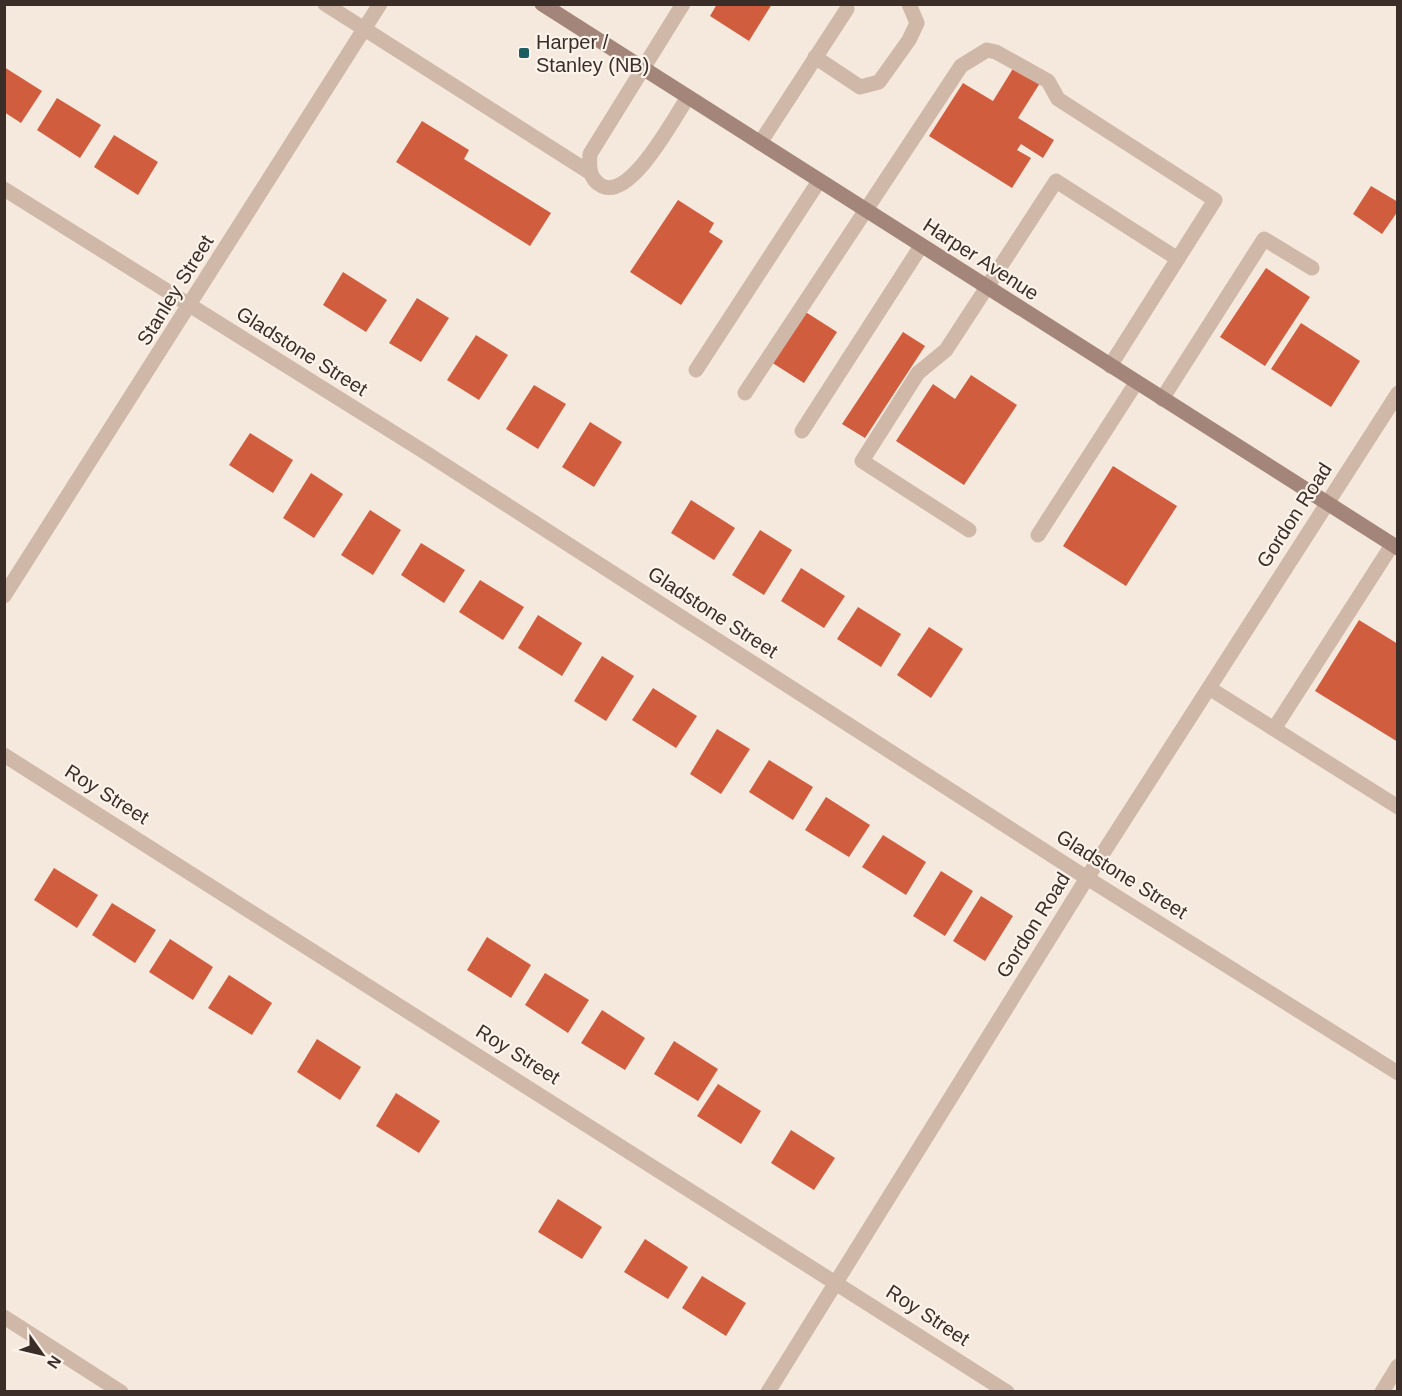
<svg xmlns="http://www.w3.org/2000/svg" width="1402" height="1396" font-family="Helvetica,sans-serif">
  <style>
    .building { fill: #d15d3f }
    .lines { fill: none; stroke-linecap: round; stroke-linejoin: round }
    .service { stroke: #cfb8a8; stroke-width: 15 }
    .minor { stroke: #cfb8a8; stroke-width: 15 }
    .secondary { stroke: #a38679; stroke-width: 15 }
    .poi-dot { fill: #1a5f61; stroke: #fcf3eb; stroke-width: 2 }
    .labels { text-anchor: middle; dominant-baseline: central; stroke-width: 4.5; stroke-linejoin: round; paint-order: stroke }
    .poi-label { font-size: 20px; fill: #3b2e29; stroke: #fcf3eb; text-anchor: start }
    .street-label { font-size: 20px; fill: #3b2e29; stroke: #fcf3eb }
  </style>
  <rect width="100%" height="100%" fill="#f5e9de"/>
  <!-- building -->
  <path class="building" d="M717,4H772L749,41L710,16Z
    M4,67L42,91L21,123L4,112Z
    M1014,67L1040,83L1018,118L1054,140L1043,158L1021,144L1017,150L1031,158L1012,188L929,136L963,83L993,101Z
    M57,98L101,125L80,158L37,130Z
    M422,121L469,150L464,159L551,213L530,246L396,162Z
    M114,135L158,162L138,195L94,167Z
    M1371,186L1398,202V211L1382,234L1353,214Z
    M678,200L714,223L709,232L723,241L681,305L630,272Z
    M1266,268L1310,297L1265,366L1220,337Z
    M343,272L387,300L366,332L323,305Z
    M417,298L449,318L421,362L389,343Z
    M804,311L837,332L804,383L771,362Z
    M1301,323L1360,361L1331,407L1271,369Z
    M903,332L925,346L865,438L842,424Z
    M476,335L508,355L479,400L447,380Z
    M971,375L1017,405L964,485L896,441L933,384L955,399Z
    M534,385L566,404L538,449L506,429Z
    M590,422L622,442L594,487L562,467Z
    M250,433L293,460L273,493L229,465Z
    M1113,466L1177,506L1126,586L1063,546Z
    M311,473L343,494L314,538L283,518Z
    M691,500L735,528L714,560L671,533Z
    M370,510L401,530L373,575L341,555Z
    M760,530L792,550L764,595L732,575Z
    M421,543L465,570L444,603L401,575Z
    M801,568L845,596L824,628L781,601Z
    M480,580L524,607L503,640L459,612Z
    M858,607L901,634L881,667L837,639Z
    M538,615L582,643L562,676L518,648Z
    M1359,620L1398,644V742L1315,691Z
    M929,627L963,649L931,698L897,675Z
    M602,656L634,676L606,721L574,701Z
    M653,688L697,716L676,748L632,720Z
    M717,729L750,749L721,794L690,774Z
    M769,760L813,787L793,820L749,792Z
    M826,797L870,825L849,857L805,830Z
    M883,835L926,862L906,895L862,867Z
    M54,868L98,895L77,928L34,900Z
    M941,871L973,891L945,936L913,916Z
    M981,896L1013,916L985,961L953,941Z
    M112,903L156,930L135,963L92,935Z
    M487,937L531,965L511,998L467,970Z
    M170,939L213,967L193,1000L149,972Z
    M545,973L589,1000L568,1033L525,1005Z
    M229,975L272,1003L252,1035L208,1008Z
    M602,1010L645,1038L625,1070L581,1043Z
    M317,1039L361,1067L340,1100L297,1072Z
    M674,1041L718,1069L698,1101L654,1074Z
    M718,1084L761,1111L741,1144L697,1116Z
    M396,1093L440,1121L419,1153L376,1126Z
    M791,1130L835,1158L814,1190L771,1163Z
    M558,1199L602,1227L582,1259L538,1232Z
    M645,1239L688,1267L668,1299L624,1272Z
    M702,1276L746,1303L726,1336L682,1308Z"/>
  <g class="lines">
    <!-- service -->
    <path class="service" d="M325,4L589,172
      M683,4L590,154C589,168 589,179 602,186C631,200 674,118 688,97
      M815,57L860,87L879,82L909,40L917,23L909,4
      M760,143L847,9
      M696,370L819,181
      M745,393L961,66L987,50L996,52L1048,81L1058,99L1215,200L1110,366
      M1162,399L1264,239L1312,268
      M802,431L921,246
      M969,530L862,461L918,373L946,350L1056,181L1178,259
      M1038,535L1136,383
      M1209,688L1398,807
      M1274,729L1392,545"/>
    <!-- minor -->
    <path class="minor" d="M4,189L423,451L1087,878L1398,1073
      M4,596L380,4
      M4,755L1007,1392
      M4,1317L121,1392
      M768,1392L1087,878L1398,393
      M1382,1392L1398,1366"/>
    <!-- secondary -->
    <path class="secondary" d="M542,4L1398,548"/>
  </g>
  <!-- markers -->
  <rect class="poi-dot" x="518" y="47" width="12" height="12" rx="3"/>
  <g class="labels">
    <!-- poi labels -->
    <g class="poi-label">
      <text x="536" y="42">Harper /<tspan x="536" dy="23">Stanley (NB)</tspan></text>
    </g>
    <!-- street labels -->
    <g class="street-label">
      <text transform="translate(981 259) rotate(33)">Harper Avenue</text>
      <text transform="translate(175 290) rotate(-58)">Stanley Street</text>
      <text transform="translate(302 351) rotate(32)">Gladstone Street</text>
      <text transform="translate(1294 515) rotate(-57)">Gordon Road</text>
      <text transform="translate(713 612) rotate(33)">Gladstone Street</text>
      <text transform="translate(107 794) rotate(32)">Roy Street</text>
      <text transform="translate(1122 874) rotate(32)">Gladstone Street</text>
      <text transform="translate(1033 925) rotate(-58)">Gordon Road</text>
      <text transform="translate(518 1054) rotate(32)">Roy Street</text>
      <text transform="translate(928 1315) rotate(33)">Roy Street</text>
    </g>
  </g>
  <!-- border -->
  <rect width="1402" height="1396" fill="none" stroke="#3b2e29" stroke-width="12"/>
  <!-- north arrow -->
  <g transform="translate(42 1354) rotate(124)" stroke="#fcf3eb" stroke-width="4.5" paint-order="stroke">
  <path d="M0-4.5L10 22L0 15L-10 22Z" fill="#3b2e29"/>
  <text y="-9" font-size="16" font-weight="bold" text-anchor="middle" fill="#3b2e29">N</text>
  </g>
</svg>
